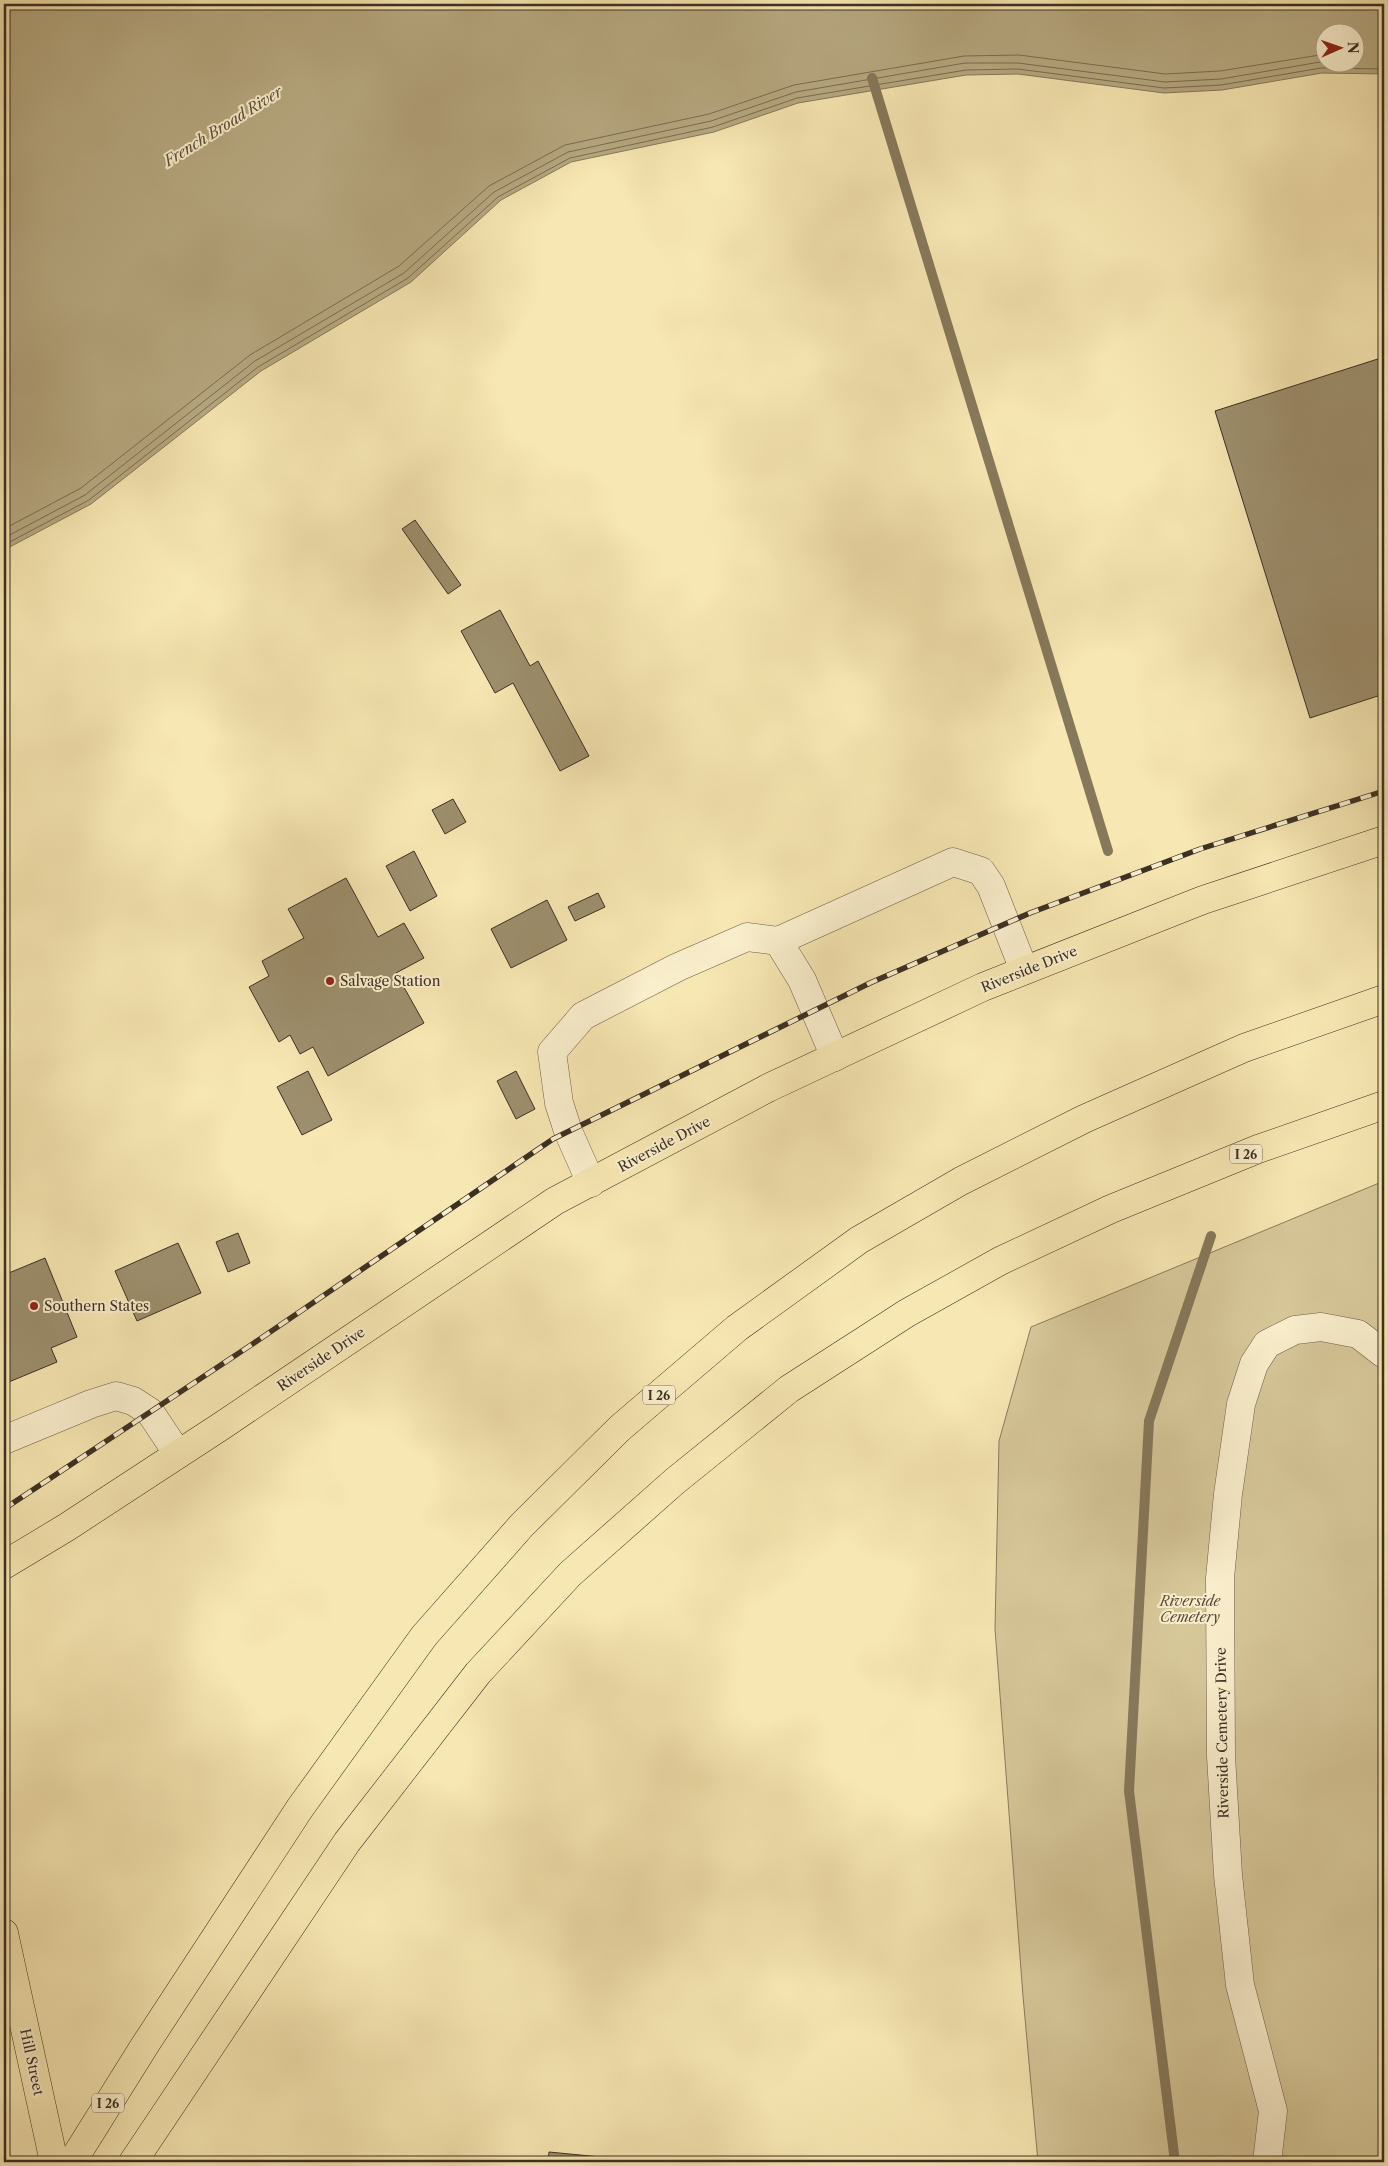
<svg xmlns="http://www.w3.org/2000/svg" width="1388" height="2166" font-family="'Libre Caslon Text',serif">
  <style>
    .green { fill: #d7c89a; stroke: #8a7c5e }
    .water { fill: #b7a981; stroke: #86795b; fill-rule: evenodd }
    .lines { fill: none; stroke-linecap: round; stroke-linejoin: round }
    .shore { stroke: #7a6c52; stroke-width: 1 }
    .stream { stroke: #86795b; stroke-width: 10 }
    .building { fill: #9d8f6d; stroke: #3c3023 }
    .minor-casing { stroke: #6b5e47; stroke-width: 29 }
    .major-casing { stroke: #3c3023; stroke-width: 29 }
    .highway-casing { stroke: #3c3023; stroke-width: 29 }
    .minor { stroke: #faefcd; stroke-width: 28 }
    .major { stroke: #f7e7b2; stroke-width: 28 }
    .highway { stroke: #f7e7b2; stroke-width: 28 }
    .rail-casing { stroke: #3c3023; stroke-width: 5.5 }
    .rail { stroke: #faefcd; stroke-width: 4; stroke-dasharray: 11; stroke-linecap: butt }
    .poi-dot { fill: #8f2418; stroke: #faefcd; stroke-width: 2 }
    .labels { text-anchor: middle; dominant-baseline: central; stroke-width: 4; stroke-linejoin: round; paint-order: stroke }
    .shield { fill: #faefcd; stroke: #756956; stroke-width: 1 }
    .shield-label { font-size: 12px; font-weight: bold; fill: #3c3023 }
    .street-label { font-size: 14px; fill: #3c3023; stroke: #faefcd }
    .poi-label { font-size: 14px; fill: #3c3023; stroke: #faefcd; text-anchor: start }
    .park-label { font-size: 14px; font-style: italic; fill: #5b4e3b; stroke: #faefcd }
    .water-label { font-size: 15px; font-style: italic; fill: #5b4e3a; stroke: #faefcd }
  </style>
  <rect width="100%" height="100%" fill="#f7e7b2"/>
  <filter id="stains"><feTurbulence type="fractalNoise" baseFrequency=".004" numOctaves="4"/><feColorMatrix values="0 0 0 0 .2 0 0 0 0 .09 0 0 0 0 .02 0 0 0 .5 -.17"/></filter>
  <radialGradient id="worn" r=".72"><stop offset=".6" stop-color="#630" stop-opacity="0"/><stop offset="1" stop-color="#630" stop-opacity=".3"/></radialGradient>
  <!-- green -->
  <path class="green" d="M1384,1181V2162H1038L1023,1996L995,1629L999,1441L1031,1327Z"/>
  <!-- water -->
  <path class="water" d="M4,4H1384V74L1322,73L1222,90L1164,93L1018,74L966,75L798,103L714,132L571,162L501,200L411,282L261,371L91,504L4,550ZM1326,32H1356V62H1326Z"/>
  <g class="lines">
    <!-- shore -->
    <path class="shore" d="M4,529L81,488L250,355L399,266L489,186L565,145L709,114L794,85L964,56L1019,55L1165,74L1220,71L1326,54
      M4,538L85,495L255,361L404,273L494,192L568,152L711,121L796,92L965,63H1018L1165,82L1221,79L1326,61
      M4,545L89,500L258,367L408,278L498,197L570,158L713,127L797,98L966,70L1018,69L1164,88L1221,85L1321,68L1384,69"/>
    <!-- stream -->
    <path class="stream" d="M872,78L1108,851
      M1175,2162L1129,1791L1149,1421L1211,1236"/>
  </g>
  <!-- building -->
  <path class="building" d="M1384,357V694L1310,718L1215,411Z
    M415,520L461,585L448,594L402,529Z
    M500,610L530,666L538,661L589,756L560,771L513,683L495,693L461,631Z
    M453,799L466,822L445,834L432,810Z
    M414,851L437,896L410,911L386,866Z
    M346,878L378,937L404,923L424,958L396,973L424,1023L328,1076L313,1047L300,1054L290,1035L279,1042L249,987L269,976L262,961L304,938L288,909Z
    M598,893L605,907L575,921L568,907Z
    M547,900L567,940L511,968L491,929Z
    M308,1071L332,1120L302,1135L277,1087Z
    M516,1071L535,1109L516,1119L497,1081Z
    M238,1233L250,1263L228,1272L216,1242Z
    M178,1243L201,1293L137,1321L115,1271Z
    M45,1258L77,1337L51,1348L57,1362L4,1384V1275Z
    M549,2152L642,2161V2162H548Z"/>
  <g class="lines">
    <!-- minor casing -->
    <g class="minor-casing">
      <path id="minor" d="M778,941L802,980L835,1057
        M591,1183L568,1131L559,1103L552,1052L583,1016L678,967L747,937L778,941L953,862L981,871L991,886L1024,970
        M4,1440L91,1404L116,1396L133,1401L150,1412L178,1454
        M1267,2162L1273,2111L1240,1985L1228,1875L1221,1756L1220,1578L1228,1494L1241,1404L1254,1364L1267,1344L1295,1330L1321,1327L1358,1334L1384,1354"/>
    </g>
    <!-- major casing -->
    <g class="major-casing">
      <path id="major" d="M4,1565L67,1527L223,1425L555,1201L768,1088L983,987L1203,900L1384,840
        M4,1933L54,2162"/>
    </g>
    <!-- highway casing -->
    <g class="highway-casing">
      <path id="highway" d="M72,2162L145,2045L300,1808L424,1636L522,1525L620,1428L737,1328L859,1240L961,1181L1084,1119L1244,1048L1384,999
        M133,2162L347,1842L478,1673L570,1574L675,1481L789,1389L907,1313L1000,1261L1111,1209L1258,1149L1384,1105"/>
    </g>
    <!-- minor -->
    <use href="#minor" class="minor"/>
    <!-- major -->
    <use href="#major" class="major"/>
    <!-- highway -->
    <use href="#highway" class="highway"/>
    <!-- rail casing -->
    <g class="rail-casing">
      <path id="rail" d="M4,1509L254,1343L553,1139L870,983L1030,913L1200,849L1384,791"/>
    </g>
    <!-- rail -->
    <use href="#rail" class="rail"/>
  </g>
  <!-- markers -->
  <g class="poi-dot">
    <circle cx="330" cy="981" r="5"/>
    <circle cx="34" cy="1306" r="5"/>
  </g>
  <g class="labels">
    <!-- shield labels -->
    <g class="shield">
      <rect x="1230" y="1144.5" width="32" height="19" rx="4"/>
      <rect x="643" y="1385.5" width="32" height="19" rx="4"/>
      <rect x="92" y="2093.5" width="32" height="19" rx="4"/>
    </g>
    <g class="shield-label">
      <text x="1246" y="1154">I 26</text>
      <text x="659" y="1395">I 26</text>
      <text x="108" y="2103">I 26</text>
    </g>
    <!-- street labels -->
    <g class="street-label">
      <text transform="translate(1029 969) rotate(-22)">Riverside Drive</text>
      <text transform="translate(664 1144) rotate(-28)">Riverside Drive</text>
      <text transform="translate(321 1359) rotate(-34)">Riverside Drive</text>
      <text transform="translate(1222 1733) rotate(-91)">Riverside Cemetery Drive</text>
      <text transform="translate(32 2062) rotate(78)">Hill Street</text>
    </g>
    <!-- poi labels -->
    <g class="poi-label">
      <text x="340" y="981">Salvage Station</text>
      <text x="44" y="1306">Southern States</text>
    </g>
    <!-- park labels -->
    <g class="park-label">
      <text x="1190" y="1601">Riverside<tspan x="1190" dy="16">Cemetery</tspan></text>
    </g>
    <!-- water labels -->
    <g class="water-label">
      <text transform="translate(223 126) rotate(-32)">French Broad River</text>
    </g>
  </g>
  <!-- margin -->
  <rect width="1388" height="2166" fill="none" stroke="#f7e7b2" stroke-width="20"/>
  <rect x="5" y="5" width="1378" height="2156" fill="none" stroke="#3c3023" stroke-width="2.5"/>
  <rect x="10" y="10" width="1368" height="2146" fill="none" stroke="#3c3023"/>
  <!-- north arrow -->
  <g transform="translate(1340 48) rotate(88)"><circle r="24" fill="#faefcd" stroke="#aea389"/>
  <path d="M0-4L9 19L0 12L-9 19Z" fill="#8f2418"/>
  <text y="-8" font-size="14" font-weight="bold" text-anchor="middle" fill="#3c3023">N</text>
  </g>
  <rect width="100%" height="100%" filter="url(#stains)"/>
  <rect width="100%" height="100%" fill="url(#worn)"/>
</svg>
